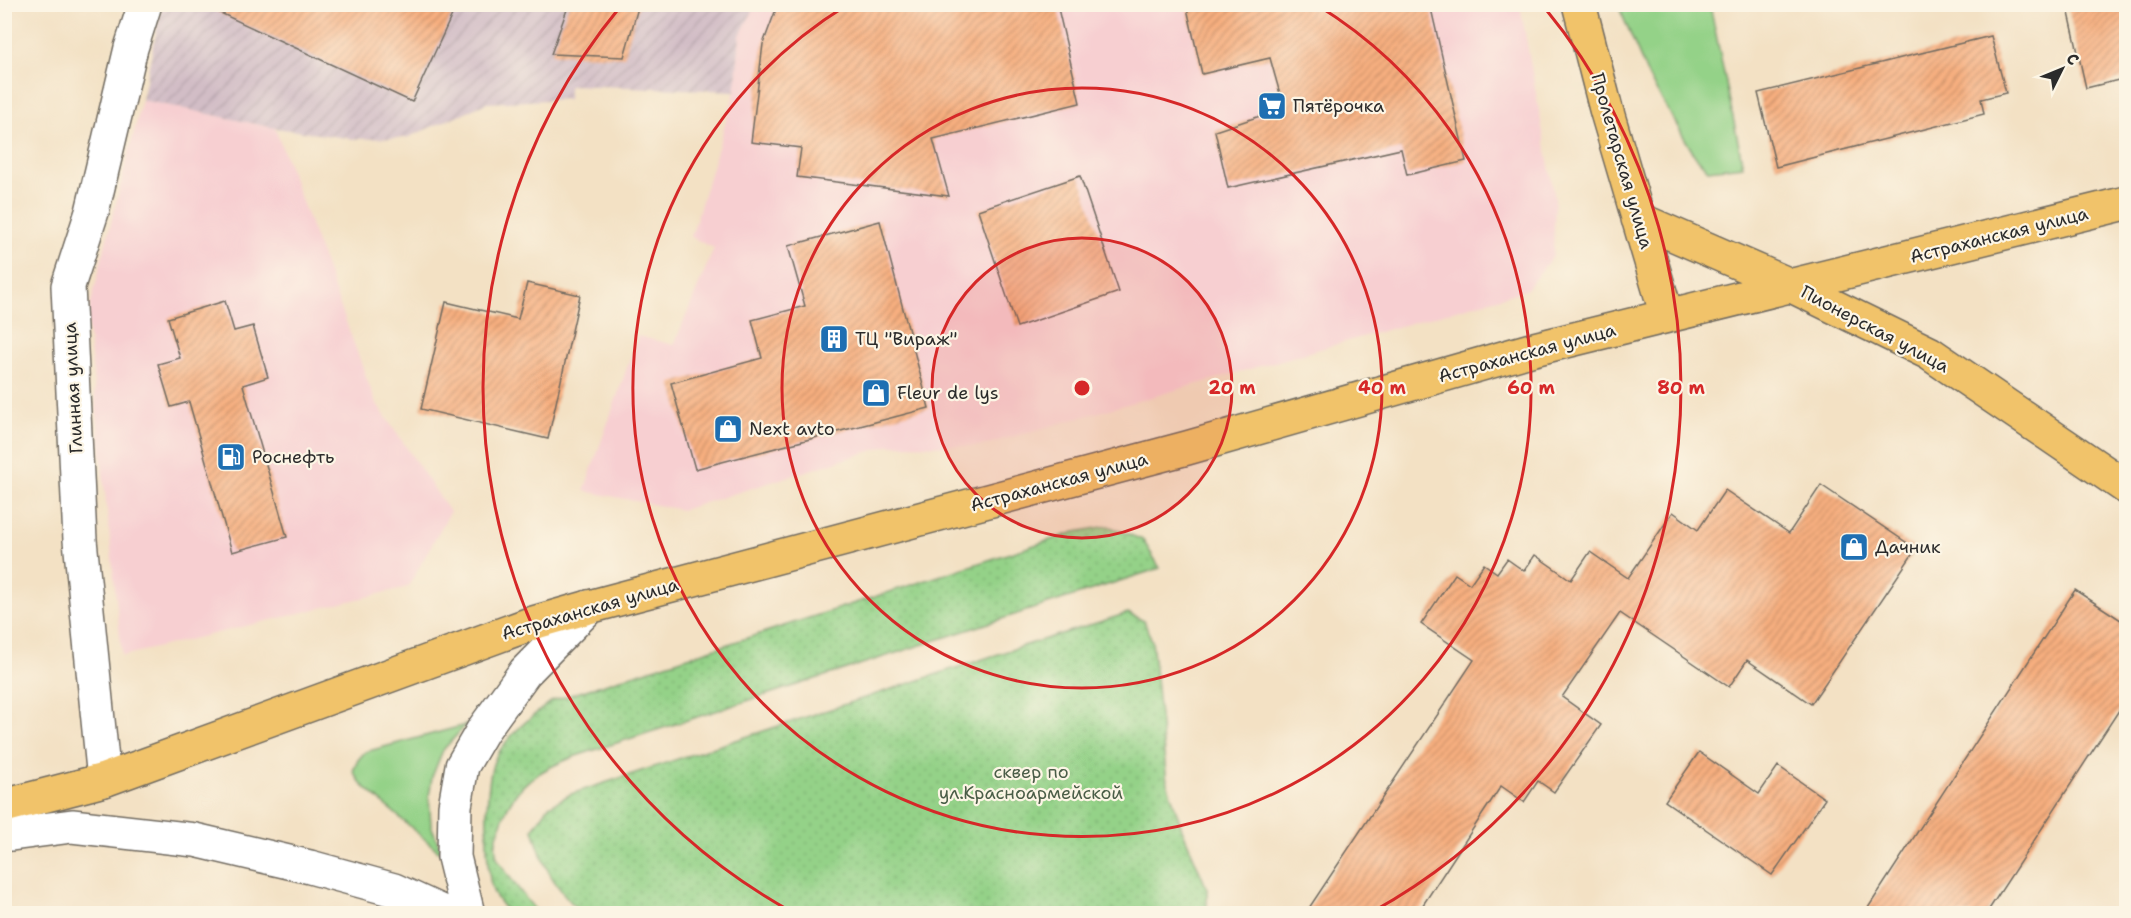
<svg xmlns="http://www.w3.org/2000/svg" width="2131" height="918" font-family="'Shantell Sans',sans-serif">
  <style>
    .built { fill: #f7cfd1 }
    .industrial { fill: url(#industrial-furrows) }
    .grass { fill: #94d288; stroke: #607e5a; stroke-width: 1.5 }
    .park { fill: url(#park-dots); stroke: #607e5a; stroke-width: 1.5 }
    .building { fill: url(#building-hatch) }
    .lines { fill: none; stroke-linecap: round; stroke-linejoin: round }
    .minor-casing { stroke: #716b61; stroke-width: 36 }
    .major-casing { stroke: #716b61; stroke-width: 36 }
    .minor { stroke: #fff; stroke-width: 33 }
    .major { stroke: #f1c36a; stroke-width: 33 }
    .ring { fill: none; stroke: #d62828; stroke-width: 3 }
    .labels { text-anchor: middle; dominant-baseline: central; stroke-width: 4.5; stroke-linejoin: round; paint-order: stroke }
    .poi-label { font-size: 18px; fill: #2b2b2b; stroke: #fcf5e5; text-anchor: start }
    .street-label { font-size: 18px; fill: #2b2b2b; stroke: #fcf5e5 }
    .park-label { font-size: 18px; fill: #4a5d47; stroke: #fcf5e5 }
    .centre { fill: #d62828; stroke: #fcf5e5; stroke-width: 3 }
    .ring-label { font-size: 18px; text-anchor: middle; font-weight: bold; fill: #d62828; stroke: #fcf5e5; stroke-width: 4.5; stroke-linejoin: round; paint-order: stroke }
  </style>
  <defs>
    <pattern id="industrial-furrows" width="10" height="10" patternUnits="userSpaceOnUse" patternTransform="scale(1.5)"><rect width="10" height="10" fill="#d2bdc6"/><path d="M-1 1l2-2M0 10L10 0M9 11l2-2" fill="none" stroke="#b4a3aa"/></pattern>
    <pattern id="park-dots" width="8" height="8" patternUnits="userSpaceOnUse" patternTransform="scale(1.5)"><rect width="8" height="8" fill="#94d288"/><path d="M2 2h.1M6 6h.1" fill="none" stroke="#80b476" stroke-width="1.8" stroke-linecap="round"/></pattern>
    <pattern id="building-hatch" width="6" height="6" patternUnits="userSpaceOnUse" patternTransform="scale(1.5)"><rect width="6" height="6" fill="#f7af7f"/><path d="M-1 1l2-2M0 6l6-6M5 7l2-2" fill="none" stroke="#c88f68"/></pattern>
  </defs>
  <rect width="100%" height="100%" fill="#fcf5e5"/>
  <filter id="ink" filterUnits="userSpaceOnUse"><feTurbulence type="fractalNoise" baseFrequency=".0167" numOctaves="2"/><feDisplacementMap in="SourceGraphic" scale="12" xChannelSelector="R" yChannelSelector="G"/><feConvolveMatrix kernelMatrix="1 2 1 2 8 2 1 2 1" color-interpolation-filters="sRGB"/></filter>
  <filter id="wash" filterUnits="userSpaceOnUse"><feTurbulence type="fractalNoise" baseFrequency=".008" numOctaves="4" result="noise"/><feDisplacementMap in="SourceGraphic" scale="24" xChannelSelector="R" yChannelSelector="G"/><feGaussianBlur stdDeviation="1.35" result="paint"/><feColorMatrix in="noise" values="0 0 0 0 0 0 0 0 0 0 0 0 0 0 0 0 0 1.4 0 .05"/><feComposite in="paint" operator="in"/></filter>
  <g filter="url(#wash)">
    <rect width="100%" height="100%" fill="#f3e1c4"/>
    <!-- built -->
    <path class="built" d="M756,5H1520L1555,199L1553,256L1526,290L981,446L890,445L682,510L584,491L638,336L674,345L714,248L691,237L735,91L740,35Z
      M142,100L275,128L375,401L450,512L408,587L122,656L87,318Z"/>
    <!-- industrial -->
    <path class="industrial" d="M162,5H756L740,35L735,91L569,85L568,99L487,103L406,138L353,139L275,128L142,100Z"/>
    <!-- grass -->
    <path class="grass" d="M1618,5H1710L1743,166L1708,170L1695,156L1649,78Z
      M466,725L443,750L432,777L429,797L431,825L443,855L361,784L353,771L358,760L365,752Z"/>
    <!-- park -->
    <path class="park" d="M1108,526L1143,540L1160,568L576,756C535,772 512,785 499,830C496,839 494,847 497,857C501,867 530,904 538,913H508C503,906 496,899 493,891C484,868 484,775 497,755C511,732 531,717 552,701L1075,532Z
      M1128,613L1144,621L1152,641L1167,782L1182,829L1207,889V913H581C552,883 544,869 533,829L549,806L571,794L1023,646Z"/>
    <g id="blocks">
      <!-- building -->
      <path class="building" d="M201,4H457L412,102Z
        M569,4H639L624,57L551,54Z
        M778,4H874L902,8L919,4H1057L1080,103L933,139L949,196L797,177L801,148L751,142L763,44Z
        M1186,4H1430L1466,161L1407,175L1401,149L1228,188L1215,131L1284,108L1270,58L1202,74Z
        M2067,4H2127V78L2086,88Z
        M1991,36L2006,93L1981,99L1984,114L1776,167L1758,93Z
        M1080,176L1119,292L1017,327L978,210Z
        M880,221L929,408L695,469L671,383L762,358L752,320L805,306L788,246Z
        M527,283L580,295L548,439L421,409L446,302L518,319Z
        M225,301L234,331L253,326L268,377L243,385L287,537L232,552L189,402L171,407L158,364L180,358L168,318Z
        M1821,485L1916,549L1811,704L1747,660L1729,687L1620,613L1562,697L1601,725L1554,792L1538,781L1524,802L1501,786L1417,914H1305L1474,660L1421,624L1455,574L1470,584L1484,564L1497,573L1507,559L1524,571L1535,555L1571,580L1590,552L1628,578L1673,512L1698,530L1725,490L1789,533Z
        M2075,590L2127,624V698L1986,914H1864Z
        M1699,752L1759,794L1778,766L1825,799L1772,875L1665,801Z"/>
    </g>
  </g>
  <g filter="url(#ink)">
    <use href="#blocks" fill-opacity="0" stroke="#716b61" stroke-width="1.5"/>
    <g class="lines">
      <!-- minor casing -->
      <g class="minor-casing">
        <path id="minor" d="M104,780L80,540L68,286L92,212L131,48L145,4
          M4,835L72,826L195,840L310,867L394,890L446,914
          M468,914L454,857L455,806L462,766L483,730L525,672L589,607"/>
      </g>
      <!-- major casing -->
      <g class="major-casing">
        <path id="major" d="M1579,4L1606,109L1667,316
          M1638,219L1792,286L1929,353L2126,487
          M4,806L104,780L533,623L589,607L1187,448L1534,349L2126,203"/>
      </g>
      <!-- minor -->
      <use href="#minor" class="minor"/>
      <!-- major -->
      <use href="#major" class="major"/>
    </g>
  </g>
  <!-- distance rings -->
  <circle cx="1082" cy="388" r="150" fill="#d62828" fill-opacity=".12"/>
  <g class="ring">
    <circle cx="1082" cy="388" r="150"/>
    <circle cx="1082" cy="388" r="300"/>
    <path d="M1317 5A449 449 0 1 1 847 5"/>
    <path d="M792 912A599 599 0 0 1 620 7M1544 7A599 599 0 0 1 1372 912"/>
  </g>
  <!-- icons -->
  <defs>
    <g id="supermarket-square" transform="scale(1.5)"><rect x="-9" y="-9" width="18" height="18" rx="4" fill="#1f6fb2" stroke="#fcf5e5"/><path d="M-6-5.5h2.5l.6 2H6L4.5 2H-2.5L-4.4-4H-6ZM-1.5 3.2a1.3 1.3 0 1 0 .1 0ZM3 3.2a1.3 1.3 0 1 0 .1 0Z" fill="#fff"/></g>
    <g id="building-square" transform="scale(1.5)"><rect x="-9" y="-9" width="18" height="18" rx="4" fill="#1f6fb2" stroke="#fcf5e5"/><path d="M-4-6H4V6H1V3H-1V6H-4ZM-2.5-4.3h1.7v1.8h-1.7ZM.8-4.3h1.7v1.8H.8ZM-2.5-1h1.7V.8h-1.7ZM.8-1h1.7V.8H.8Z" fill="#fff"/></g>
    <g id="shop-square" transform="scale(1.5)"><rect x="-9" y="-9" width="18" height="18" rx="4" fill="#1f6fb2" stroke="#fcf5e5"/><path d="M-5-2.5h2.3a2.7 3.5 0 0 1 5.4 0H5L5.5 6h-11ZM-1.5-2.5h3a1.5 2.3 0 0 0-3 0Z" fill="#fff"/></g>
    <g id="fuel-square" transform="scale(1.5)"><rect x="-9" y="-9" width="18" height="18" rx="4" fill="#1f6fb2" stroke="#fcf5e5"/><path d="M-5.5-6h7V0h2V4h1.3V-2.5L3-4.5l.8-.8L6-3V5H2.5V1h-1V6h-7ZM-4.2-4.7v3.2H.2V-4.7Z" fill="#fff"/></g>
  </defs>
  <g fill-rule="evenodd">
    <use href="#supermarket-square" x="1272" y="106"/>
    <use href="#building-square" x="834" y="339"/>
    <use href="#shop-square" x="876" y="393"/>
    <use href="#shop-square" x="728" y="429"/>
    <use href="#fuel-square" x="231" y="457"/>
    <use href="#shop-square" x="1854" y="547"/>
  </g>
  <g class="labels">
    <!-- poi labels -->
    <g class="poi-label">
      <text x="1293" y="106">Пятёрочка</text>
      <text x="855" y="339">ТЦ "Вираж"</text>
      <text x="897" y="393">Fleur de lys</text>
      <text x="749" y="429">Next avto</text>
      <text x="252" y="457">Роснефть</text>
      <text x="1875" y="547">Дачник</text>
    </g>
    <!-- street labels -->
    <g class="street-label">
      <text transform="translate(1622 161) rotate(74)">Пролетарская улица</text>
      <text transform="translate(1999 235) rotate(-14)">Астраханская улица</text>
      <text transform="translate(1875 329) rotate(28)">Пионерская улица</text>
      <text transform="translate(1527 353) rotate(-15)">Астраханская улица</text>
      <text transform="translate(73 388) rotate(-93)">Глинная улица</text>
      <text transform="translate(1059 482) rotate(-15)">Астраханская улица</text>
      <text transform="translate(590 609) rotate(-16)">Астраханская улица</text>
    </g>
    <!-- park labels -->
    <g class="park-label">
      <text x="1031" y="772">сквер по<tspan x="1031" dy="21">ул.Красноармейской</tspan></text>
    </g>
  </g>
  <circle cx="1082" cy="388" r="9" class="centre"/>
  <g class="ring-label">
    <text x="1232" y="394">20 m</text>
    <text x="1382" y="394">40 m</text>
    <text x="1531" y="394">60 m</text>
    <text x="1681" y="394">80 m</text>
  </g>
  <!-- margin -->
  <rect width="2131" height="918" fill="none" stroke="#fcf5e5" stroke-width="24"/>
  <!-- north arrow -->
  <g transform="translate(2062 69) rotate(47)" stroke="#fcf5e5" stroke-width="4.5" paint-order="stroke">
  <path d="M0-4.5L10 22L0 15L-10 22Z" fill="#2b2b2b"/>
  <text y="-9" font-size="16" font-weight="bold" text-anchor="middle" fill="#2b2b2b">С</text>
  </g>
</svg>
